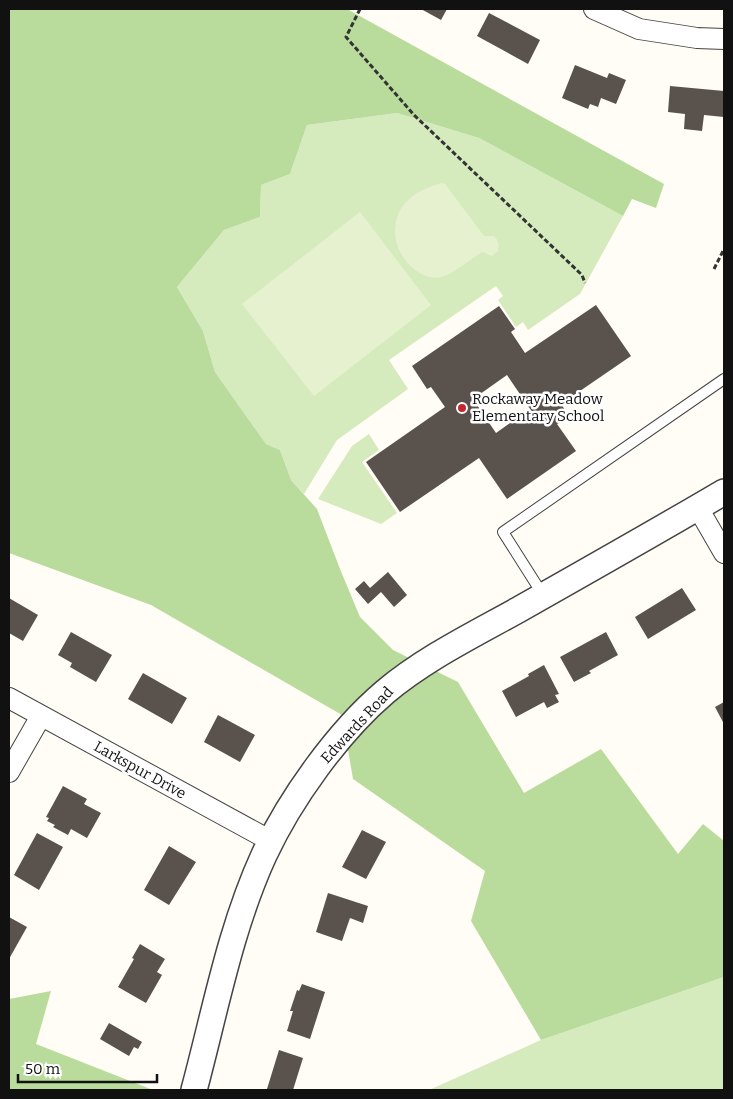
<svg xmlns="http://www.w3.org/2000/svg" width="733" height="1099" font-family="Bitter,serif">
  <style>
    .green { fill: #d5ebbd }
    .forest { fill: #b9dc9c }
    .pitch { fill: #e6f2cf }
    .building { fill: #5a524d; fill-rule: evenodd }
    .lines { fill: none; stroke-linecap: round; stroke-linejoin: round }
    .service-casing { stroke: #444; stroke-width: 12 }
    .minor-casing { stroke: #444; stroke-width: 22 }
    .tertiary-casing { stroke: #444; stroke-width: 28 }
    .path { stroke: #333; stroke-width: 3; stroke-dasharray: 5 2.5; stroke-linecap: butt }
    .service { stroke: #fff; stroke-width: 10 }
    .minor { stroke: #fff; stroke-width: 20 }
    .tertiary { stroke: #fff; stroke-width: 25 }
    .poi-dot { fill: #c4262e; stroke: #fff; stroke-width: 2 }
    .labels { text-anchor: middle; dominant-baseline: central; stroke-width: 5; stroke-linejoin: round; paint-order: stroke }
    .poi-label { font-size: 15px; fill: #111; stroke: #fff; text-anchor: start }
    .street-label { font-size: 15px; fill: #111; stroke: #fff }
  </style>
  <rect width="100%" height="100%" fill="#fffdf5"/>
  <!-- green -->
  <path class="green" d="M397,113L479,138L623,216L580,294L528,330L523,322L516,327L498,300L503,296L496,286L389,360L408,389L337,440L304,494L291,480L280,450L266,444L215,372L203,331L177,287L224,230L260,217L261,185L290,174L307,125Z
    M369,434L379,450L362,462L397,513L381,524L318,499L352,446Z
    M724,977V1090H429L541,1040Z"/>
  <!-- forest -->
  <path class="forest" d="M9,9H347L664,184L656,208L632,199L623,216L479,138L397,113L307,125L290,174L261,185L260,217L224,230L177,287L203,331L215,372L266,444L280,450L291,480L317,509L340,569L360,617L393,650L458,682L524,793L601,749L678,854L703,824L724,841V977L541,1040L471,921L485,871L353,779L342,715L151,605L9,553Z
    M51,991L36,1044L153,1090H9V999Z"/>
  <!-- pitch -->
  <path class="pitch" d="M442,183L445,184L484,236H494C499,241 499,244 498,251L492,256L482,252C471,259 454,273 442,277C435,279 427,277 420,273C396,259 386,226 405,203C415,192 428,187 442,183Z
    M360,212L431,305L314,396L242,304Z"/>
  <!-- building -->
  <path class="building" d="M421,9H447L441,20Z
    M489,13L540,40L528,64L477,36Z
    M575,65L607,78L609,73L626,80L616,104L601,98L598,107L590,104L588,109L562,98Z
    M670,86L724,91V117L704,115L702,131L684,129L685,114L668,112Z
    M596,305L631,356L561,404L569,416L557,424L576,451L507,499L479,458L400,512L366,462L445,407L431,387L427,389L412,366L499,306L515,329L511,332L525,353ZM507,375L530,409L496,433L473,399Z
    M388,572L407,595L394,607L381,592L368,604L355,589L364,581L370,588Z
    M682,588L696,610L648,639L635,617Z
    M9,598L38,615L23,641L9,633Z
    M71,632L112,655L96,682L70,667L72,663L58,655Z
    M606,632L618,655L589,671L591,673L574,682L560,657Z
    M544,665L559,694L555,695L559,702L547,708L544,702L516,717L502,691L529,676L528,674Z
    M143,673L187,698L172,724L128,699Z
    M724,702V724L715,707Z
    M218,715L255,735L240,762L204,742Z
    M63,786L87,799L84,804L101,813L87,838L71,829L68,835L53,827L55,825L47,821L49,818L46,817Z
    M362,830L386,842L366,879L342,867Z
    M37,833L63,847L39,890L14,875Z
    M169,846L196,862L169,905L144,890Z
    M328,893L368,906L363,923L350,918L342,941L316,932Z
    M9,917L27,927L9,959Z
    M140,944L165,959L157,972L162,975L146,1003L118,987L134,959L132,958Z
    M302,984L325,992L310,1039L287,1031L293,1011H290L297,990L299,991Z
    M109,1023L142,1042L138,1049L134,1047L129,1056L100,1039Z
    M279,1050L303,1058L293,1090L267,1089Z"/>
  <g class="lines">
    <!-- service casing -->
    <g class="service-casing">
      <path id="service" d="M543,595L503,532L724,379"/>
    </g>
    <!-- minor casing -->
    <g class="minor-casing">
      <path id="minor" d="M594,9L639,29L697,38L724,39
        M698,508L724,553
        M9,698L271,841
        M9,772L41,716"/>
    </g>
    <!-- tertiary casing -->
    <g class="tertiary-casing">
      <path id="tertiary" d="M194,1090C215,1012 230,929 264,855C290,799 338,732 385,692C424,659 473,635 518,610C587,571 656,532 724,492"/>
    </g>
    <!-- path -->
    <path class="path" d="M360,9L346,37L414,115L582,275L585,283
      M714,269L724,249"/>
    <!-- service -->
    <use href="#service" class="service"/>
    <!-- minor -->
    <use href="#minor" class="minor"/>
    <!-- tertiary -->
    <use href="#tertiary" class="tertiary"/>
  </g>
  <!-- markers -->
  <circle class="poi-dot" cx="462" cy="408" r="5"/>
  <g class="labels">
    <!-- poi labels -->
    <g class="poi-label">
      <text x="472" y="399">Rockaway Meadow<tspan x="472" dy="17">Elementary School</tspan></text>
    </g>
    <!-- street labels -->
    <g class="street-label">
      <text transform="translate(357 725) rotate(-47)">Edwards Road</text>
      <text transform="translate(140 770) rotate(29)">Larkspur Drive</text>
    </g>
  </g>
  <!-- border -->
  <rect width="733" height="1099" fill="none" stroke="#111111" stroke-width="20"/>
  <!-- scale -->
  <path d="M18 1074v8h139v-8" fill="none" stroke="#111111" stroke-width="2.5"/>
  <text x="25" y="1074" font-size="15" fill="#111111" stroke="#ffffff" stroke-width="4" paint-order="stroke">50 m</text>
</svg>
